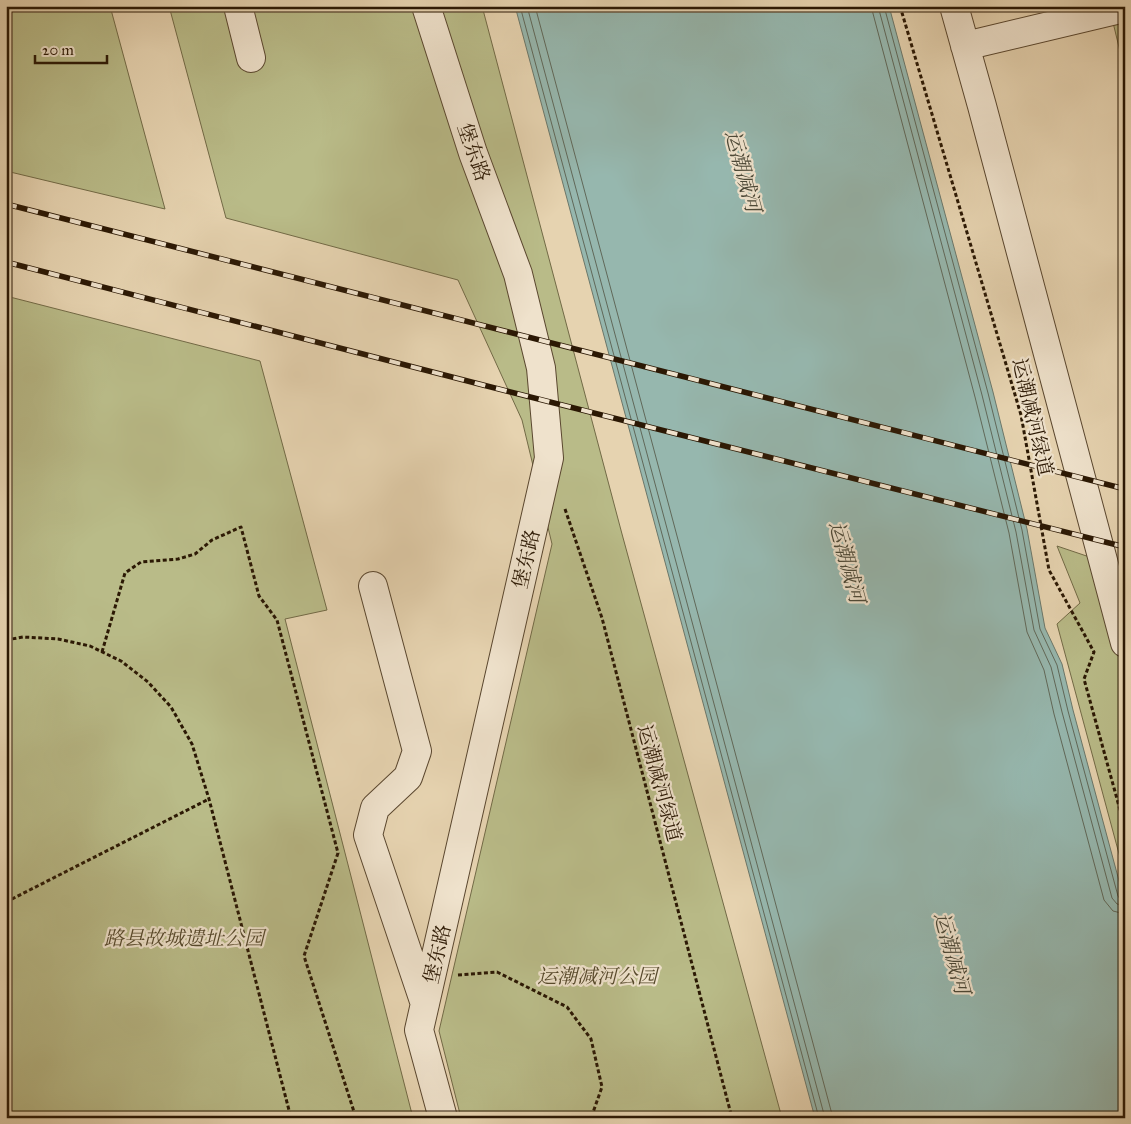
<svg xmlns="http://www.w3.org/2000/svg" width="1131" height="1124" font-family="'IM FELL Great Primer','Noto Serif SC',serif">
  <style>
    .green { fill: #b9bb88; stroke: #726a46 }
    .water { fill: #96b7ae; stroke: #6b776a }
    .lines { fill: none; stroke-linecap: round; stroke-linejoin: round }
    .shore { stroke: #606859; stroke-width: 1 }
    .minor-casing { stroke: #5a472f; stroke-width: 30 }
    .path { stroke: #2b1804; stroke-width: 3; stroke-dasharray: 4 2.5; stroke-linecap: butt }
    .minor { stroke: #efe2cc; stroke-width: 28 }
    .rail-casing { stroke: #2b1804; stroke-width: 5.5 }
    .rail { stroke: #efe2cc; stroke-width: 4; stroke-dasharray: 11; stroke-linecap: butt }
    .labels { text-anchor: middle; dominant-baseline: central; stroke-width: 4.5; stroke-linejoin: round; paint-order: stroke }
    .street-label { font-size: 20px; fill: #2b1804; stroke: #efe2cc }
    .park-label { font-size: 20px; font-style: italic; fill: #56492c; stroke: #efe2cc }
    .water-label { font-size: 21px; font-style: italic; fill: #4b4837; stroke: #efe2cc }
  </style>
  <rect width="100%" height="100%" fill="#e6d3b0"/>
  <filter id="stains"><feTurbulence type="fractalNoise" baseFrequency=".004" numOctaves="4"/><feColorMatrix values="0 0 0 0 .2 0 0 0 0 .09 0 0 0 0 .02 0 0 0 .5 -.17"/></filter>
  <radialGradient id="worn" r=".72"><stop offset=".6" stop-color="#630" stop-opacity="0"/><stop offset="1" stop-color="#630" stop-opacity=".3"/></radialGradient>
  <!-- green -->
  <path class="green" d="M6,6H110L165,209L6,171Z
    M169,6H482L622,534L782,1118H461L439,1031L552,544L522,420L458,280L226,218Z
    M1109,6H1125V72Z
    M6,296L260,361L327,610L285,619L413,1118H6Z
    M1057,546L1125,569V876L1057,624L1080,603Z"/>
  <!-- water -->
  <path class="water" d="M515,6H889L993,392L1027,529L1045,628L1062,664L1073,710L1125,903V1118H815Z"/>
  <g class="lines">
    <!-- shore -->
    <path class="shore" d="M520,6L819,1118
      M527,6L825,1118
      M535,6L833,1118
      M871,6L975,397L1009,533L1027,632L1044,670L1054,714L1104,900L1113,911L1125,914
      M878,6L982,395L1016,532L1034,630L1051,667L1062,712L1112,898L1117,904L1125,906
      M884,6L988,393L1022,530L1040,629L1057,665L1068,711L1118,896L1120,899L1125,900"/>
    <!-- minor casing -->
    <g class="minor-casing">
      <path id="minor" d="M238,6L251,58
        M426,6L473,153L518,274L541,368L549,458L419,1030L443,1118
        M954,6L982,106L1125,643
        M965,46L1125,8
        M373,586L417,751L408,777L375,808L368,835L425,1004"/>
    </g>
    <!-- path -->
    <path class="path" d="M900,6L1021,415L1049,570L1094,652L1084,679L1125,828
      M565,509L602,618L732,1118
      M6,640L23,637L58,639L90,646L121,661L148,682L171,707L192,744L209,799L291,1118
      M102,652L125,573L141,562L178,559L195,554L212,540L241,527L259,596L277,620L338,853L304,956L356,1118
      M6,902L209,799
      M458,975L497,972L567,1007L591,1039L602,1087L591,1118"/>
    <!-- minor -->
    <use href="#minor" class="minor"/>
    <!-- rail casing -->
    <g class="rail-casing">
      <path id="rail" d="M6,204L1125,489
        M6,262L483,385L1125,547"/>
    </g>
    <!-- rail -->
    <use href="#rail" class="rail"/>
  </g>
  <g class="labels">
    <!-- street labels -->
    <g class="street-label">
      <text transform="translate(474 152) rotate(71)">堡东路</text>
      <text transform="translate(1033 417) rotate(77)">运潮减河绿道</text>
      <text transform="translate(526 559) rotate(-77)">堡东路</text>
      <text transform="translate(660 783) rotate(75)">运潮减河绿道</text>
      <text transform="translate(437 954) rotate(-77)">堡东路</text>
    </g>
    <!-- park labels -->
    <g class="park-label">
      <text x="184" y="938">路县故城遗址公园</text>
      <text x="597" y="976">运潮减河公园</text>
    </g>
    <!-- water labels -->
    <g class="water-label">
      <text transform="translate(743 171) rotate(75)">运潮减河</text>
      <text transform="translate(847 562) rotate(75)">运潮减河</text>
      <text transform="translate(952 953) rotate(75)">运潮减河</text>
    </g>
  </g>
  <!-- margin -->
  <rect width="1131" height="1124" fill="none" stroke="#e6d3b0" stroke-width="25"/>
  <rect x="8" y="8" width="1116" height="1109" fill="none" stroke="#2b1804" stroke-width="2.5"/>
  <rect x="12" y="12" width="1106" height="1099" fill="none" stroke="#2b1804"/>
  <!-- scale -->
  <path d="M35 55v8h72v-8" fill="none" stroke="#2b1804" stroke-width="2.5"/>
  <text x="42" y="55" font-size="15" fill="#2b1804" stroke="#efe2cc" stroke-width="4" paint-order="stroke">20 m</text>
  <rect width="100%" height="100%" filter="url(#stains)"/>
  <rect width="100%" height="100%" fill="url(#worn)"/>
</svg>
